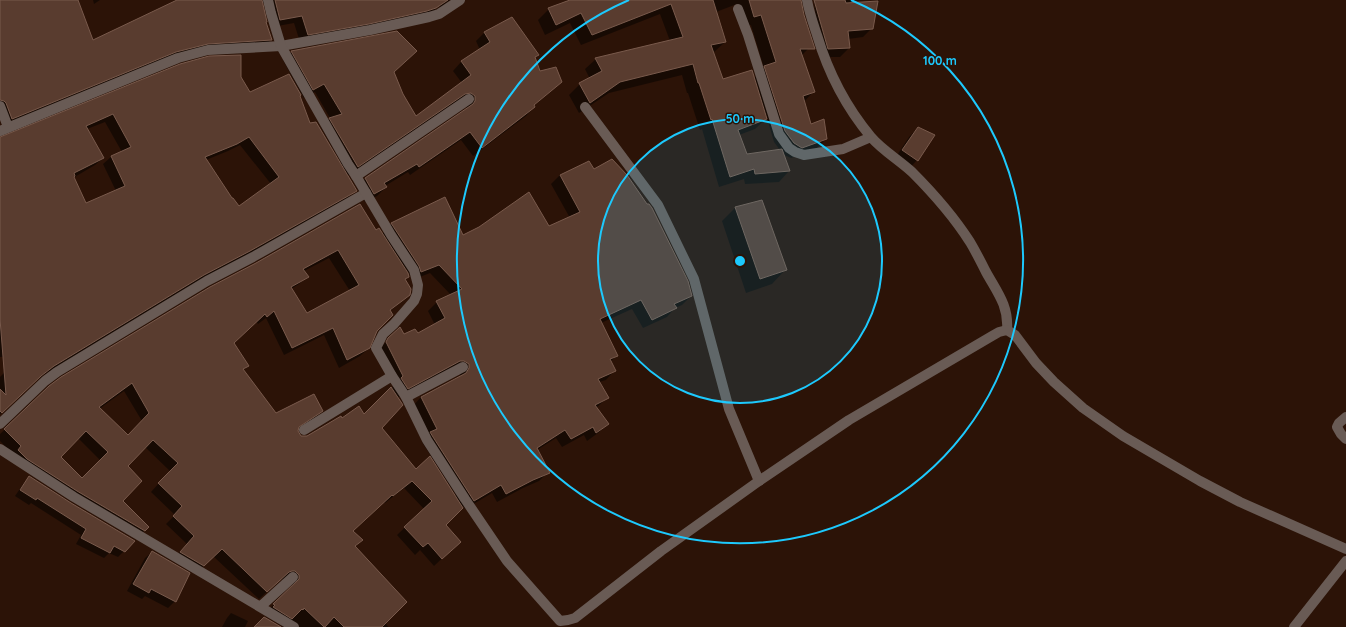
<svg xmlns="http://www.w3.org/2000/svg" width="1346" height="627" font-family="Quicksand,sans-serif">
  <style>
    .shadow { fill: #0007; fill-rule: evenodd }
    .building { fill: #593c2f; stroke: #795a4c; fill-rule: evenodd }
    .lines { fill: none; stroke-linecap: round; stroke-linejoin: round }
    .minor { stroke: #695b55; stroke-width: 10 }
    .tertiary { stroke: #695b55; stroke-width: 10 }
    .ring { fill: none; stroke: #1dc9fd; stroke-width: 2 }
    .centre { fill: #1dc9fd; stroke: #2c1307; stroke-width: 2 }
    .ring-label { font-size: 12px; text-anchor: middle; font-weight: bold; fill: #1dc9fd; stroke: #2c1307; stroke-width: 3; stroke-linejoin: round; paint-order: stroke }
  </style>
  <rect width="100%" height="100%" fill="#2c1307"/>
  <!-- shadow -->
  <path class="shadow" d="M0,0H71L92,41L179,0H260L271,40L263,47L199,51L4,126L0,117Z
    M93,0H100L94,4Z
    M261,0H450L441,7L438,6L432,13L300,42L294,23L272,27L267,6Z
    M573,0H798L809,48L801,56L813,92L804,102L810,125L826,139L815,150L791,158L782,154L789,171L779,182L745,184L744,179L719,187L702,129L700,130L688,93H687L682,75L609,93L579,113L569,95L580,84L590,79L585,69L596,59L670,41L660,14L581,45L570,23L545,35L538,20L549,9ZM737,4L743,27L751,25L764,68L754,78L722,80L713,53L725,42L716,12ZM767,118L774,142L780,150L746,155L739,135L755,129Z
    M814,0H855L856,4L872,28L863,37L848,39L849,48L840,57H820Z
    M511,18L537,55L535,58L539,72L561,82L533,106L534,107L526,116L473,156L461,140L410,175L408,172L385,186L386,187L377,196L365,202L357,187L365,179L466,110L467,108L466,104L460,101L456,102L347,176L356,190L348,198L241,259L195,283L45,374L31,384L0,414V377L22,355L0,357V138L240,77L250,93L299,96L309,125L339,163L341,162L321,127L330,118L315,92L304,98L283,60L292,52L393,72L402,95L416,117L462,83L453,71L461,62L480,50L476,41L484,33ZM105,122L122,152L111,157L103,164L116,191L85,204L73,178L95,165L103,158L87,129ZM240,145L271,184L239,207L231,200L206,160L228,151Z
    M918,128L933,135L917,160L908,170L894,160L909,137Z
    M589,163L691,296L682,305L675,308L667,317L643,328L632,309L601,323L617,355L610,362L614,371L606,380L599,382L608,397L596,408L607,424L598,433L587,441L584,435L562,447L556,438L537,450L548,472L539,481L523,488L497,502L492,493L465,509L463,506L445,525L452,549L434,566L420,550L415,555L397,535L424,509L404,488L385,503L384,502L352,531L361,540L355,547L385,622L388,627H286L266,612L292,587L290,581L286,578L280,580L259,599L213,556L196,574L173,560L187,544L166,524L175,515L151,492L170,471L145,447L126,466L121,501L148,527L136,539L14,455L0,441V434L50,387L375,231L382,234L392,224L463,237L549,228L570,218L551,184L560,175ZM329,258L350,291L307,314L291,289L299,284L307,276L304,271ZM406,269L411,276L412,280L430,273L451,295L437,302L428,311L435,325L417,335H404L389,339L380,348L394,386L364,415L342,420L308,437H301L297,429L314,419L322,411L276,414L243,370L247,366L233,343L256,321L258,324L266,318L284,355L324,335L339,368L360,356L369,348L376,330L390,311L409,294L405,280L408,277ZM450,370H458L461,377L421,397L413,406L427,436L422,442L456,495L454,496L416,470L381,428L397,398ZM124,391L142,421L128,436L99,409ZM78,438L100,460L82,479L59,457Z
    M735,208L785,270L772,284L746,293L722,221Z
    M29,477L70,503L134,541L118,557L109,553L104,558L76,544L81,535L31,503L29,505L15,496L24,483Z
    M152,552L175,601L168,608L145,596L142,599L127,591L145,558Z
    M231,613L248,621L245,627H222L227,618Z"/>
  <!-- building -->
  <path class="building" d="M0,0H78L93,40L177,0H262L267,22H266L272,40L208,44L176,52L12,119L6,103L4,101L0,100Z
    M275,0H448L436,8L427,11L369,24L308,35L302,16L280,20Z
    M570,0H713L726,42L711,45L723,79L752,70L767,119L738,130L747,154L782,149L790,171L755,174L754,169L730,177L712,119L711,120L699,83H698L693,64L620,82L590,103L579,83L602,71L595,58L683,37L671,4L592,35L581,13L556,25L548,8Z
    M749,0H801L804,15L815,49H800L815,92L803,96L811,124L824,119L827,139L802,148L794,143L785,131L764,66L776,62L761,15L754,17Z
    M814,0H845L846,3L878,1L873,29L848,31L850,48L828,49Z
    M512,17L539,55L535,57L540,71L556,67L562,82L534,105L535,107L482,148L470,132L419,167L417,164L384,183L387,187L374,194L365,178L473,104L475,101V96L471,93L465,94L358,167L329,118L342,114L324,84L313,90L291,51L397,31L417,51L394,72L403,94L416,116L471,75L461,61L490,42L484,32Z
    M241,55V77L250,92L289,74L301,95L300,96L310,123L316,122L357,191L250,251L204,275L54,366L41,376L2,413L0,411V389L6,395L0,319V137L180,64L209,56ZM113,114L131,147L111,156L125,186L86,203L74,177L75,176L74,173L104,158L86,126ZM249,137L279,177L239,206L233,198H232L205,157L237,144Z
    M918,127L935,135L918,161L902,150Z
    M612,159L627,175L647,204H649L652,208L688,281L692,296L674,304L677,308L652,320L641,300L600,319L618,356L610,359L616,371L598,379L609,398L595,405L609,424L596,433L593,427L571,439L565,430L537,448L550,473L533,480L506,494L501,485L474,501L433,437L430,432L437,429L421,397L466,373L469,368V364L464,361H460L408,389L401,378L403,376L386,342L388,338L400,327L404,334L415,329L418,333L445,318L436,301L462,289L439,265L421,272L419,266L391,223L445,197L463,235L479,227L529,192L549,226L580,212L560,175L589,161L594,169Z
    M762,200L787,270L760,279L735,207Z
    M360,204L376,230L379,228L408,273L409,277L405,279L411,289L410,295L390,310L393,315L377,331L370,348L347,360L333,328L292,348L274,311L267,317L265,314L234,343L249,366L243,369L276,413L314,394L323,411L299,427L298,431L301,436H307L341,416L342,418L359,406L364,414L391,387L403,405L382,428L416,469L430,456L463,508L446,525L461,542L442,559L428,543L423,547L404,527L432,501L412,481L393,496L392,495L353,531L363,540L355,546L407,602L382,627H344L334,617L325,627H324L304,608L303,610L302,609L292,619L273,607L275,605L273,604L299,579V575L295,571H292L289,572L267,592L222,549L204,566L180,552L194,536L173,516L182,506L158,483L178,463L153,440L128,466L142,481L123,501L149,527L145,531L77,491L27,459L18,450L21,446L4,429L49,386L61,377L210,287L256,263ZM338,250L359,285L307,313L291,287L309,277L303,269ZM132,383L149,413L128,435L99,407ZM86,431L108,452L82,478L61,457Z
    M29,476L71,503L135,541L125,552L114,546L110,553L81,538L86,529L37,498L36,500L20,490Z
    M152,551L190,573L176,602L151,589L149,593L133,584Z
    M264,617L281,627H254Z"/>
  <g class="lines">
    <!-- minor -->
    <path class="minor" d="M807,0C809,12 813,23 817,35C828,72 846,107 871,137C882,150 899,160 912,172C934,194 954,217 970,242C976,252 981,262 986,272C997,292 1009,306 1007,330
      M738,9L748,35L779,134L789,148L795,152L804,155L843,149L871,137
      M0,106L8,127
      M585,107L658,205L694,279L729,409L759,481
      M0,131L178,58L208,50L281,46L370,30L429,17L439,14L460,0
      M356,176L469,99
      M406,397L463,367
      M1346,417L1339,423L1337,427L1341,434L1346,439
      M0,424L45,381L57,372L207,281L253,257L366,193
      M304,430L392,376
      M0,449L74,497L294,627
      M260,607L293,577
      M1294,627L1346,561"/>
    <!-- tertiary -->
    <path class="tertiary" d="M268,0L271,13L281,46L348,164L356,176L391,235L414,270L418,285L417,294L414,301L394,324L383,334L376,348L392,376L406,397L427,440L465,499L507,561L560,621L568,620L575,618L661,551L759,481L849,420L992,336L999,332L1007,330L1015,335L1036,363L1054,382L1083,408L1123,436L1200,481L1240,502L1346,549"/>
  </g>
  <!-- distance rings -->
  <circle cx="740" cy="261" r="142" fill="#1dc9fd" fill-opacity=".12"/>
  <g class="ring">
    <circle cx="740" cy="261" r="142"/>
    <path d="M851 0A283 283 0 1 1 629 0"/>
  </g>
  <circle cx="740" cy="261" r="6" class="centre"/>
  <g class="ring-label">
    <text x="940" y="65">100 m</text>
    <text x="740" y="123">50 m</text>
  </g>
</svg>
